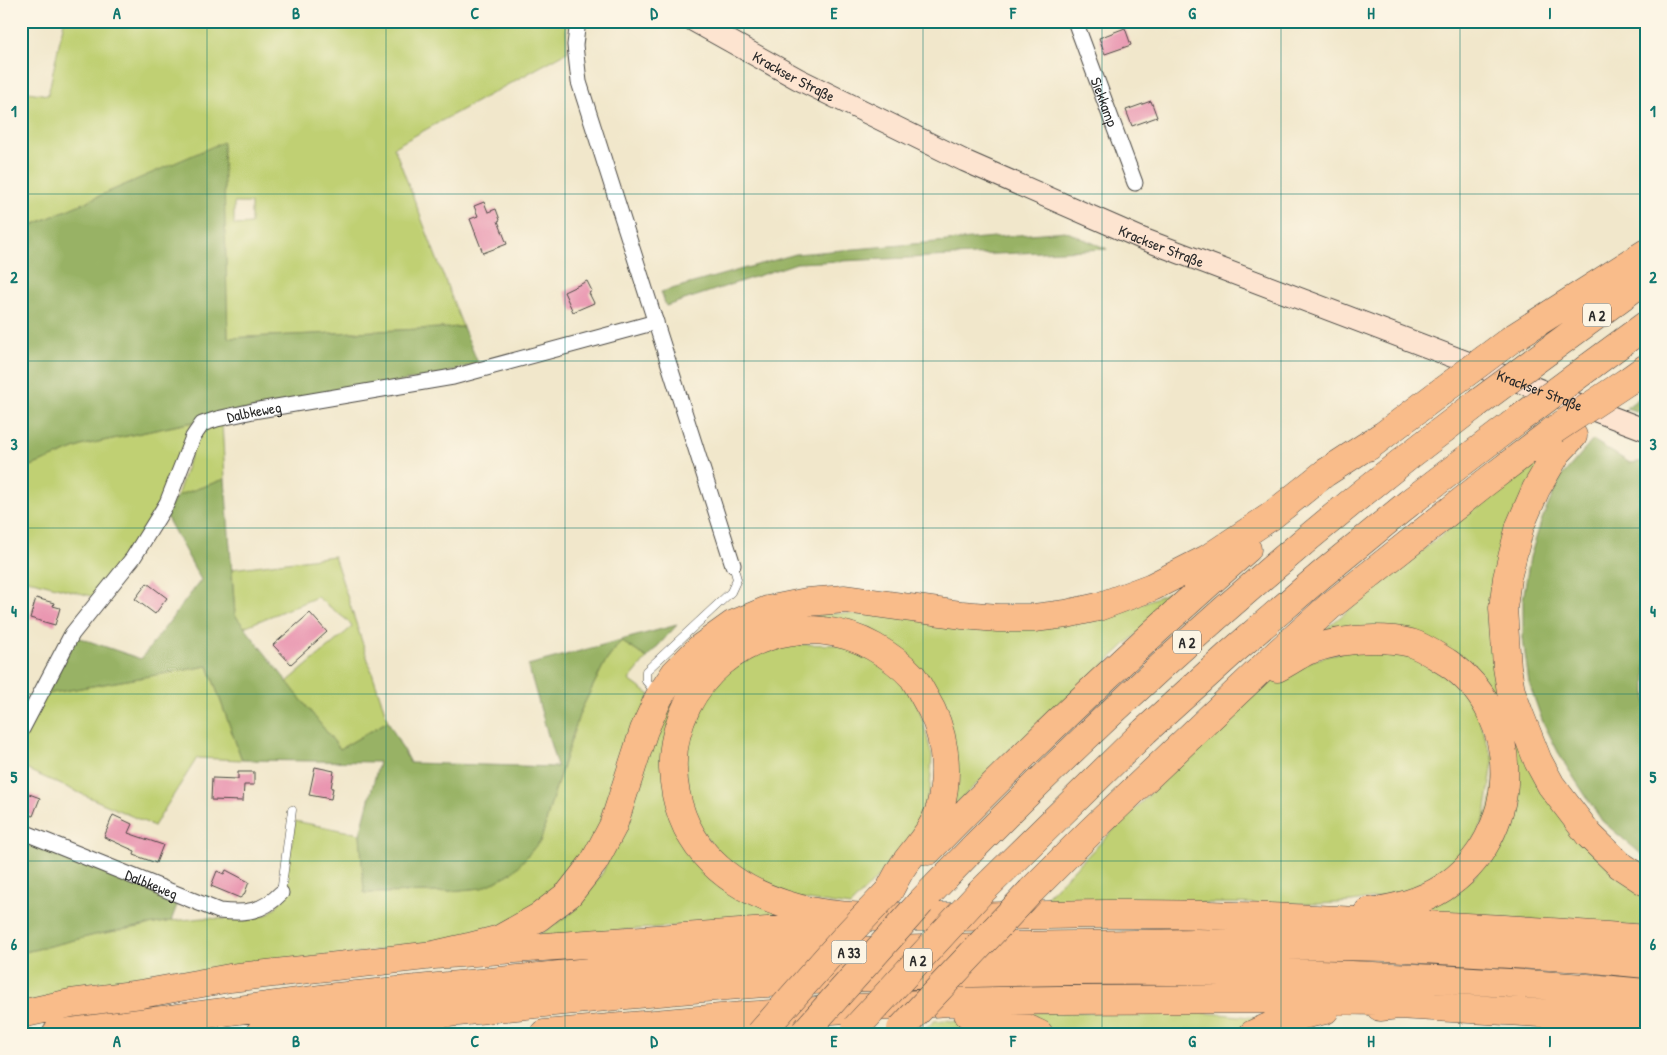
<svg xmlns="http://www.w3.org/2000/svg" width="1667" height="1055" font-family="'Patrick Hand',sans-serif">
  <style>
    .green { fill: #c0d073; stroke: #767e4f; fill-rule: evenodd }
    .forest { fill: #98b265; stroke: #626e48 }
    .building { fill: #e995b0 }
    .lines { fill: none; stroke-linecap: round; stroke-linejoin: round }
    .lane-casing { stroke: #494743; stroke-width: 9 }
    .street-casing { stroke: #494743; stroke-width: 17 }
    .secondary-casing { stroke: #494743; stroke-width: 23 }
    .highway-casing { stroke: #494743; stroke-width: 29 }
    .lane { stroke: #fff; stroke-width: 8 }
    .street { stroke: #fff; stroke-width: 15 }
    .secondary { stroke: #fde4d0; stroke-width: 21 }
    .highway { stroke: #f9bc8a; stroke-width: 28 }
    .highway-bridge-casing { stroke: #494743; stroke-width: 29; stroke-linecap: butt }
    .highway-bridge { stroke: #f9bc8a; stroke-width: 28 }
    .grid { fill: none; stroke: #0f766e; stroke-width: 1; stroke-opacity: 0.55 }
    .labels { text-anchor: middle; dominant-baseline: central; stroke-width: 4; stroke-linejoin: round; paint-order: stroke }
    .shield { fill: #fcf5e5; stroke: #6a6863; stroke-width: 1 }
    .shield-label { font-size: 14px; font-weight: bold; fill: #2b2b2b }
    .street-label { font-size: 15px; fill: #2b2b2b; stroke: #fcf5e5 }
    .neatline { fill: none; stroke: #0f766e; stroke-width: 2 }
    .grid-label { font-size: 16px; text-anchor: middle; font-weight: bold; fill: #0f766e }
  </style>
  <rect width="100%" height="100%" fill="#fcf5e5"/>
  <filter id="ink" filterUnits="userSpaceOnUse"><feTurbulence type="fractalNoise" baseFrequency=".02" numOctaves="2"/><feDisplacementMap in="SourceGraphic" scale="10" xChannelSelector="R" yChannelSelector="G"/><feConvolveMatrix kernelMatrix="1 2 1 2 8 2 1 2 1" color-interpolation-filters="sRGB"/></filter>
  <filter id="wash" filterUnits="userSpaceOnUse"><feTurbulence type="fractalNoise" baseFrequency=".0096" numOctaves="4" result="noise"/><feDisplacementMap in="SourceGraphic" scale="20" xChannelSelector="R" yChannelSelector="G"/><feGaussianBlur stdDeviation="1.12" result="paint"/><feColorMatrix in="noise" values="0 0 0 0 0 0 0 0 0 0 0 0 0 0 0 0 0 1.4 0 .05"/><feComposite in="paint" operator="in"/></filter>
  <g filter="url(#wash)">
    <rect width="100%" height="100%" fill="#f1e7cb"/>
    <!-- green -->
    <path class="green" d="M64,21H566L567,52L394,147L463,327L228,338L222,143L21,230V91L48,95ZM234,203H251V224L234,225Z
      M193,422L166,492L130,554L95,597L21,578V470L84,445Z
      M222,422L225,479L177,496L196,439L205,428Z
      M1549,448L1502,551L1507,708L1646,894V927L1412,913L1476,875L1501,710L1474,667L1438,643L1313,639Z
      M334,556L388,721L340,749L287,682L352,627L348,621L317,597L244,627L235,615L232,569Z
      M1190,584L949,810L921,672L782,619L832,613L898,616L1120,612Z
      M621,641L647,658L629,680L650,695L600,834L546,902L490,933L21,1006V953L99,934L171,921L204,918L247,920L268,914L277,906L286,891V880L295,821L360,834L365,893L440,892L481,888L497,881L514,871L541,840L552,800L580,712L604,664Z
      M780,644L848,645L905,678L920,710L932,756L930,790L916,830L882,873L850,906L793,898L727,862L703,834L691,806L684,765L687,735L702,701L725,671Z
      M1383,650L1412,655L1469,692L1496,767L1490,807L1472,845L1441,878L1407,893L1352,902L1319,904L1063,902L1043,900L1205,739L1239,707L1273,681L1311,661L1344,651Z
      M702,657L673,713L680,834L795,917L536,937L574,911L603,872L654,733L677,683Z
      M208,666L242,760L197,758L154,826L21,767V742L46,694Z
      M1028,1012H1197L1262,1018L1236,1034H1055L1037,1022Z
      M946,1020L981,1025L1013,1034H920L934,1021Z"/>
    <!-- forest -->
    <path class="forest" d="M223,142L228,338L463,327L478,363L443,374L206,418L193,422L84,445L21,470V230Z
      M1065,231L1107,249L797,263L666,306L661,292L796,254Z
      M1646,393V414L1626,408Z
      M1593,440L1630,463L1646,461V858L1602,821L1561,758L1542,720L1529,683L1523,639V600L1530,557L1542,519L1560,478Z
      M225,479L235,615L340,749L388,721L410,763L557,767L528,665L677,625L647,658L621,641L604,664L580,712L552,800L541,840L514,871L497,881L482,888L440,892L364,893L360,834L379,762L242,760L208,666L46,694L77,637L141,659L201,580L165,514L177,496Z
      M21,838L179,900L171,921L99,934L21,953Z"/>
    <g id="blocks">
      <!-- building -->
      <path class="building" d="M1125,28L1131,45L1105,54L1099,38Z
        M1151,101L1157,117L1132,126L1126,110Z
        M484,202L488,212L496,209L500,220L498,221L507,244L483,253L470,219L478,216L474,206Z
        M587,281L592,291L589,293L594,303L573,312L564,292Z
        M147,583L167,598L155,614L135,599Z
        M36,598L54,603L53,606L60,608L55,625L30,618Z
        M310,613L327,632L291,664L273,645Z
        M315,767L334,771L331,788H333L331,799L309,795Z
        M238,772H254V785H244L243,801L211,800L212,778L238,779Z
        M21,791L40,798L33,816L21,811Z
        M113,815L132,824L128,833L163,845L156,863L134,855L135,851L104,837Z
        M226,870L249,882L244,895L240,898L211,886L217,871L224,874Z"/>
    </g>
  </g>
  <g filter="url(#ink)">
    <use href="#blocks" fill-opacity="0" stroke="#494743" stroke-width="1"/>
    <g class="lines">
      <!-- lane casing -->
      <g class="lane-casing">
        <path id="lane" d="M656,693L646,681V671L731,592L737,579L733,565
          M281,893L292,810"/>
      </g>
      <!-- street casing -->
      <g class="street-casing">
        <g id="street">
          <path d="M578,21L575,45L579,82L733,565"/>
          <path id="s1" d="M1075,21L1135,183"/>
          <path id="s2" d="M21,731L72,634L133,558L167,503L193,437L202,424L217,419L253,411L453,377L656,322"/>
          <path id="s3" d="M21,831L219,911C245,914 263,912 281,893"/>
        </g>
      </g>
      <!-- secondary casing -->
      <g class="secondary-casing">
        <g id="secondary">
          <path id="s4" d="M694,21L798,79L965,161L1143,239L1646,430"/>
        </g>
      </g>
      <!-- highway casing -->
      <g class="highway-casing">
        <path id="highway" d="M1513,338L1646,253
          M1548,351L1646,279
          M1589,367L1646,325
          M1628,381L1646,368
          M1573,436L1557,453L1536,489L1520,526L1507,578L1503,608L1507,667L1511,691L1519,713L1538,761L1551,785L1589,835L1620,865L1646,882
          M1368,447L1438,394
          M1277,668C1287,663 1297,656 1307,651C1328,643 1351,639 1374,639C1386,639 1399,640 1411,643C1424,647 1436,656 1448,663C1526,716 1522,837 1443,888C1421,902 1393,909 1368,912
          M928,851C1030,746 1137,646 1247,549
          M889,891C894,882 899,871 905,863C918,846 934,828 940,808C950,771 945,730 925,698C921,691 917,683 913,677C902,665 888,655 874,647C807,609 721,638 687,706C678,725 672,748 673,769C676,839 719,883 784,904C825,918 869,917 913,917C978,918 1043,914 1108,914C1209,913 1309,918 1410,924C1489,928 1567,932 1646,939
          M1031,891L1090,832L1279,652L1329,607L1481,486L1554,430
          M981,892L1145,731L1231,653L1320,576L1409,503L1519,419
          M921,902C1092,722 1277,555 1475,405
          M434,955L469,947L500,939L539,917L569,894L594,862L613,826L644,730L659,697L675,673L700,648L732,625L768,610L807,602L845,599L962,615L998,618H1034L1066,614L1098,607L1152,587L1207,559L1270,517L1325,473L1382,436
          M1380,1007L1398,1005L1646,1019
          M21,1014L71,1003L141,994L230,978L434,955L835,926
          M968,1014C993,1018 1016,1022 1039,1034
          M56,1034L336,997L660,965L807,953L1009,946L1196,943L1386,947L1584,958L1646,964
          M259,1034C345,1023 430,1015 516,1006C604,997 692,988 781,982C999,968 1218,967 1437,979C1507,983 1576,986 1646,993
          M544,1034L743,1016L948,1002L1058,1000L1270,999L1377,1001L1398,1005
          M1253,1034L1289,1018L1325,1010"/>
      </g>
      <!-- lane -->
      <use href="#lane" class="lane"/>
      <!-- street -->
      <use href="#street" class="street"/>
      <!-- secondary -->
      <use href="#secondary" class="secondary"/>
      <!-- highway -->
      <use href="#highway" class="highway"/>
      <!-- highway-bridge casing -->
      <g class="highway-bridge-casing">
        <path id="highway-bridge" d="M1438,394L1513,338
          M1475,405L1548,351
          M1519,419L1589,367
          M1554,430L1628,381
          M856,1028L981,892
          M901,1029L1031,891
          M804,1033L921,902
          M760,1034L849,933L889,891"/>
      </g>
      <!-- highway-bridge -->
      <use href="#highway-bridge" class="highway-bridge"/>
    </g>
  </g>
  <!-- grid -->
  <path class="grid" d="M207,21V1034M386,21V1034M565,21V1034M744,21V1034M923,21V1034M1102,21V1034M1281,21V1034M1460,21V1034M21,194H1646M21,361H1646M21,528H1646M21,694H1646M21,861H1646"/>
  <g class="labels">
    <!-- shield labels -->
    <g class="shield">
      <rect x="1583" y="303.5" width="28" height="23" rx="4"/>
      <rect x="1173" y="630.5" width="28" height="23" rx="4"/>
      <rect x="831.5" y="940.5" width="35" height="23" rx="4"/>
      <rect x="904" y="948.5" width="28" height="23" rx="4"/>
    </g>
    <g class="shield-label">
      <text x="1597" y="315">A 2</text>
      <text x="1187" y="642">A 2</text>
      <text x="849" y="952">A 33</text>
      <text x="918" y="960">A 2</text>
    </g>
    <!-- street labels -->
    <g class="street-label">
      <text stroke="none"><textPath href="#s4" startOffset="114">Krackser Straße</textPath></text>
      <text stroke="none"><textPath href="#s1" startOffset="86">Siekkamp</textPath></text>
      <text stroke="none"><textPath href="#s4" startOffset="519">Krackser Straße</textPath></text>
      <text stroke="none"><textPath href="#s4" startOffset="924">Krackser Straße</textPath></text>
      <text stroke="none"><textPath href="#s2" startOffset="412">Dalbkeweg</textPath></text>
      <text stroke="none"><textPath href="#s3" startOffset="141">Dalbkeweg</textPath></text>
    </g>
  </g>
  <!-- margin -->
  <rect width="1667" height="1055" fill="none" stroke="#fcf5e5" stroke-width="55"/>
  <rect x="28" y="28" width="1612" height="1000" class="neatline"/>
  <g class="grid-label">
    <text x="117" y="19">A</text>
    <text x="296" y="19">B</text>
    <text x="475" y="19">C</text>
    <text x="654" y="19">D</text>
    <text x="834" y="19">E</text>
    <text x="1013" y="19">F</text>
    <text x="1192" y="19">G</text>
    <text x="1371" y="19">H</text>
    <text x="1550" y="19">I</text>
    <text x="14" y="117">1</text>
    <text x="1653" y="117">1</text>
    <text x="14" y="283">2</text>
    <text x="1653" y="283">2</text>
    <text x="14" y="450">3</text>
    <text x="1653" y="450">3</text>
    <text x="14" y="617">4</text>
    <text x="1653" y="617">4</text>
    <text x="14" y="783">5</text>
    <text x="1653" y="783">5</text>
    <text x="14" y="950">6</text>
    <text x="1653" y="950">6</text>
    <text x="117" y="1047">A</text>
    <text x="296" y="1047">B</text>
    <text x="475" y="1047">C</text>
    <text x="654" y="1047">D</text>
    <text x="834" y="1047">E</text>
    <text x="1013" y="1047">F</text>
    <text x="1192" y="1047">G</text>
    <text x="1371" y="1047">H</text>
    <text x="1550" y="1047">I</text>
  </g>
</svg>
